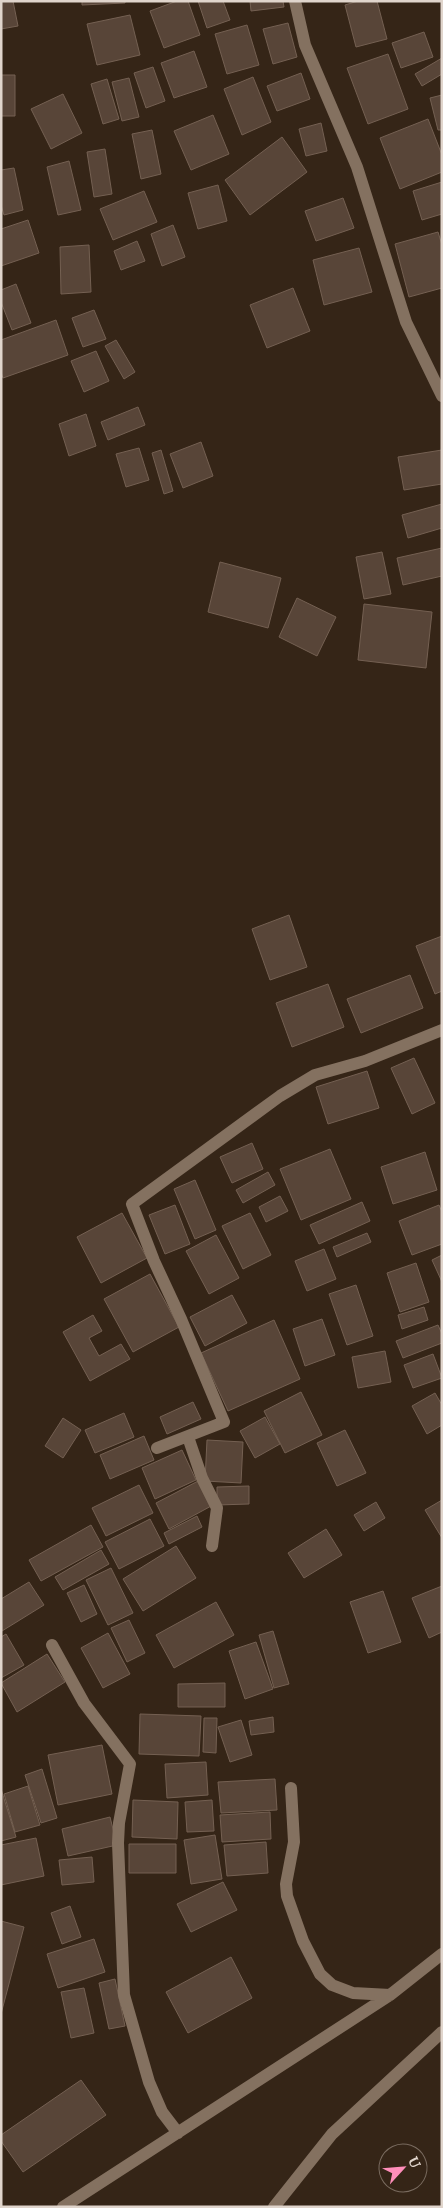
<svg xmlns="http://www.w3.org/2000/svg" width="443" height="2208" font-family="Lora,serif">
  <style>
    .building { fill: #584538; stroke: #746052 }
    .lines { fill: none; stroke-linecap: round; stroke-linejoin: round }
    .lane { stroke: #847160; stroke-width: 12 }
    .street { stroke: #847160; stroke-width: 12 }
  </style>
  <rect width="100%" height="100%" fill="#352517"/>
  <!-- building -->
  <path class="building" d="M1,1H13L18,26L1,29Z
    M82,1H125V3L82,5Z
    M177,1H188L200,35L164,48L150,11Z
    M198,1H223L230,20L207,28Z
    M250,1H283L284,7L251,11Z
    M358,1H377L387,39L356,47L345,5Z
    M130,15L140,55L97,65L87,24Z
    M288,23L297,57L273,64L263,29Z
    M247,25L259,65L227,74L215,34Z
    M424,32L433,57L401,68L392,43Z
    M194,51L207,87L174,98L161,63Z
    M388,54L408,109L368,124L347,68Z
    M442,58V74L422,86L415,74Z
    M153,67L165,101L146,108L134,73Z
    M301,73L310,99L277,111L267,86Z
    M1,75H15V116H1Z
    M253,77L271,122L242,135L224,89Z
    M129,78L139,117L122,121L112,82Z
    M107,79L119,119L103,124L91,84Z
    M63,94L82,133L51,149L31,109Z
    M442,95V130H438L430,98Z
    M213,115L229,154L191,170L174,131Z
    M428,119L442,155V172L400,189L380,138Z
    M321,123L327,151L306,156L299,129Z
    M152,130L161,174L141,179L132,134Z
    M282,137L307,172L250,215L225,180Z
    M105,149L112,194L94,197L87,152Z
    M69,161L81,210L58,215L47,167Z
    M14,168L23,210L4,215L1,205V170Z
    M442,182V214L422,220L413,191Z
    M218,185L227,221L198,229L188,193Z
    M144,191L157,222L113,240L100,209Z
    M343,198L354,228L316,241L305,211Z
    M28,220L39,253L1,266V229Z
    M173,225L185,257L162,266L151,234Z
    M438,232L442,245V288L409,297L395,244Z
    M137,241L145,261L121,270L114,251Z
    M89,245L91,292L61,294L60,247Z
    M359,248L372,292L324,305L313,260Z
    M16,284L31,323L12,330L1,302V290Z
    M293,288L310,331L267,348L250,305Z
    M94,310L106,339L83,347L72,318Z
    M56,320L68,355L3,378L1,372V340Z
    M116,340L135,372L124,379L105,346Z
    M96,351L109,381L84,392L71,361Z
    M138,407L145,425L108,440L101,422Z
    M86,414L96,446L69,456L59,424Z
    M201,442L213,476L183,488L170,454Z
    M139,448L149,480L126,487L116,454Z
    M161,450L173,491L164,494L152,453Z
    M442,450V484L404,490L398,457Z
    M442,504V528L408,538L402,515Z
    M442,548V576L403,585L397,558Z
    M382,552L391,594L364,599L356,557Z
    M220,562L281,578L268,628L208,612Z
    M297,598L336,617L317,656L279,637Z
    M364,604L432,612L426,668L358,660Z
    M289,915L307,967L270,980L252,929Z
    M442,936V991L435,994L416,946Z
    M410,975L423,1008L361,1033L347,999Z
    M328,984L344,1027L292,1047L276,1003Z
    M414,1058L435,1103L412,1114L391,1068Z
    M367,1071L379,1108L328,1124L316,1087Z
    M252,1143L263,1169L232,1183L220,1157Z
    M330,1149L351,1199L301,1220L280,1169Z
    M425,1152L437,1190L393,1204L381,1167Z
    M268,1172L275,1185L243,1203L236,1190Z
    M195,1180L216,1230L195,1239L174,1189Z
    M280,1196L288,1211L266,1222L259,1207Z
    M362,1202L370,1221L319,1244L310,1225Z
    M175,1205L190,1244L165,1254L149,1215Z
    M439,1205L442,1212V1244L412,1255L399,1221Z
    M122,1213L147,1258L101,1283L77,1237Z
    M250,1213L271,1255L243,1269L222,1226Z
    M367,1233L371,1242L337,1257L333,1247Z
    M216,1235L239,1278L209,1294L186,1251Z
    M324,1249L336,1279L307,1291L295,1261Z
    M442,1255V1282L432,1260Z
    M416,1263L429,1302L400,1312L387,1273Z
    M150,1274L179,1327L133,1352L104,1299Z
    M356,1285L373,1336L347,1345L329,1294Z
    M232,1295L247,1323L205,1346L190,1317Z
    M424,1307L428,1320L402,1329L398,1315Z
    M93,1315L102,1331L89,1338L99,1356L121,1344L130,1359L90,1381L63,1332Z
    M322,1319L335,1355L305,1366L293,1329Z
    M274,1320L300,1379L228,1411L201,1353Z
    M438,1325L442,1334V1343L403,1358L396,1341Z
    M385,1351L391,1382L358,1388L352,1357Z
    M433,1354L442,1378L413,1388L404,1365Z
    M301,1392L322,1435L285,1453L264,1411Z
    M435,1393L442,1405V1425L427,1434L412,1406Z
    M193,1402L201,1419L167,1434L160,1417Z
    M124,1413L134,1437L95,1453L85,1430Z
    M265,1417L280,1444L255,1458L240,1431Z
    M63,1418L81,1430L63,1458L45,1446Z
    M345,1430L366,1473L337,1486L317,1443Z
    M144,1436L154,1460L110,1479L100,1455Z
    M207,1440L243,1442L241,1483L205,1481Z
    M182,1450L196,1480L155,1499L142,1468Z
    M200,1480L213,1505L169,1529L156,1503Z
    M139,1485L153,1513L106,1536L92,1508Z
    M249,1486V1504L217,1505V1487Z
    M442,1500V1538L425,1510Z
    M376,1502L385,1518L364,1531L354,1515Z
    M197,1516L202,1527L169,1544L164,1533Z
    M150,1519L164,1546L119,1569L105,1542Z
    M91,1525L103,1547L41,1581L29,1560Z
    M326,1529L342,1555L304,1578L288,1553Z
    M176,1546L196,1578L143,1611L123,1579Z
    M101,1550L109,1564L63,1590L55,1577Z
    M111,1568L133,1613L108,1625L86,1580Z
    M29,1582L44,1605L2,1631L1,1599Z
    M84,1585L97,1614L81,1622L67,1593Z
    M442,1586V1632L429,1638L412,1598Z
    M383,1591L401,1642L368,1653L350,1602Z
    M216,1602L234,1635L174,1668L156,1635Z
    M129,1620L145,1653L127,1662L111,1628Z
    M273,1631L289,1684L274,1688L259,1635Z
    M108,1633L130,1674L103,1688L81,1648Z
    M6,1634L24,1665L1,1678V1637Z
    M256,1642L273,1689L245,1699L229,1651Z
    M47,1654L65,1682L17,1712L1,1683Z
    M225,1683V1707H178V1684Z
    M140,1714L201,1716L199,1756L139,1754Z
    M273,1717L274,1732L251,1735L249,1721Z
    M204,1718H217L216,1753L203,1752Z
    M241,1720L252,1755L230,1762L218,1727Z
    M102,1745L112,1794L58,1805L48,1755Z
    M206,1762L208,1795L167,1798L165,1764Z
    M42,1769L57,1818L41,1823L25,1775Z
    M275,1779L277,1810L221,1813L218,1782Z
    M28,1786L40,1825L15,1832L4,1794Z
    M1,1789L16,1837L1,1841Z
    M133,1800L178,1802L177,1839L132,1837Z
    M212,1800L214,1831L187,1832L185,1802Z
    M270,1812L271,1839L222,1842L220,1815Z
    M110,1817L117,1845L68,1856L62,1829Z
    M215,1835L222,1879L191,1884L184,1840Z
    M36,1838L44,1876L1,1885V1845Z
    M266,1842L268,1873L227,1876L224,1845Z
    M129,1844H176V1873H129Z
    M92,1857L94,1882L62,1885L59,1860Z
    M223,1882L237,1910L191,1932L177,1904Z
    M70,1906L81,1937L62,1944L51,1913Z
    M1,1921L24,1927L1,2014Z
    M94,1939L105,1972L58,1988L47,1954Z
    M231,1957L252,1998L188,2033L166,1992Z
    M115,1979L125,2026L109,2029L99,1983Z
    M84,1988L94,2033L71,2038L61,1992Z
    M81,2080L106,2115L23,2172L1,2141V2135Z"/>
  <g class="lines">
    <!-- lane -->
    <path class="lane" d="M274,2207L332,2134L442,2032"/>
    <!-- street -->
    <path class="street" d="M295,1L305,45L357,167L406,322L442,396
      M188,1437L202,1478L217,1508L212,1546
      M157,1448L224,1422L181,1319L154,1261L132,1204L280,1096L315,1075L365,1061L442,1030
      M52,1645L84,1703L130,1764L119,1823L118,1843L124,1995L149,2082L162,2112L178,2133
      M291,1788L294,1842L286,1884L287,1896L303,1941L320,1974L332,1985L353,1993L390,1995
      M63,2207L390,1995L442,1954"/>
  </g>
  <!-- border -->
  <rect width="443" height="2208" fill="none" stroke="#e0d5cc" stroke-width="5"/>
  <!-- north arrow -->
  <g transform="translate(403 2168) rotate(64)"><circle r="24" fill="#352517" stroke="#796b5f"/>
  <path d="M0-4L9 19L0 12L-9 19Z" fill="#ff8eba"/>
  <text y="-8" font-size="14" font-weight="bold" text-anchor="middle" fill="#e0d5cc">U</text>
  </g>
</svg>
